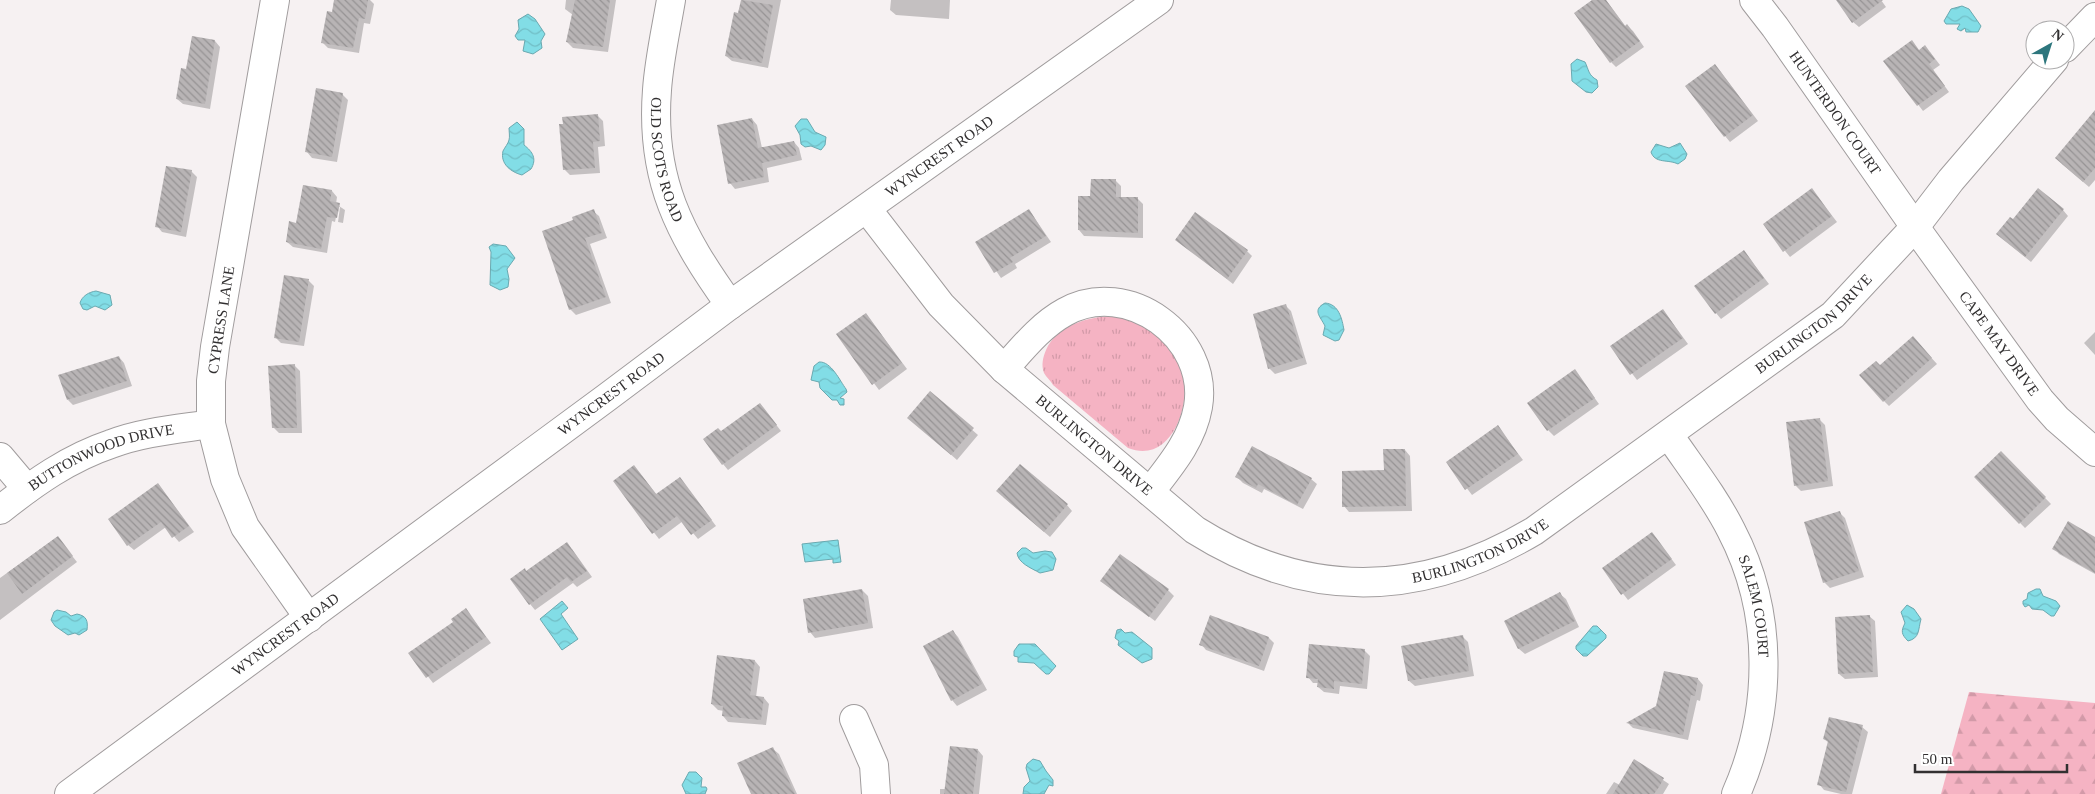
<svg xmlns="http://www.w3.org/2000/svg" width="2095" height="794" font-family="Georgia,serif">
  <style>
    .grass { fill: url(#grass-tufts) }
    .forest { fill: url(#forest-firs) }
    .water { fill: url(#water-waves); stroke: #6aa9b0 }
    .shadow { fill: #0003 }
    .building { fill: url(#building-back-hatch) }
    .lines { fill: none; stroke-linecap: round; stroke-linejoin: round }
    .minor-casing { stroke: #a09c9d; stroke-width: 30 }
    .minor { stroke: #fff; stroke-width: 28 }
    .labels { text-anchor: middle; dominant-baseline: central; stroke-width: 5; stroke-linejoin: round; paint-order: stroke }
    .street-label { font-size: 15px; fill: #323031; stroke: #fff }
  </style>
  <defs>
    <pattern id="grass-tufts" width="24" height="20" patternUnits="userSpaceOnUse" patternTransform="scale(1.25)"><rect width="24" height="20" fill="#f5b3c3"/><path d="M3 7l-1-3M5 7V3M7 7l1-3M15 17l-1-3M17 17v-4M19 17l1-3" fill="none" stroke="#d29aa8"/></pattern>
    <pattern id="forest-firs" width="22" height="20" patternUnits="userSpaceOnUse" patternTransform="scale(1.25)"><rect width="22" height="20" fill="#f5b3c3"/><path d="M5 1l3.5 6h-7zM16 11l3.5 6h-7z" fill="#d29aa8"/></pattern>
    <pattern id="water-waves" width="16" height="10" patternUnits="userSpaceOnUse" patternTransform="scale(1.25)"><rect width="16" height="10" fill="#82dde6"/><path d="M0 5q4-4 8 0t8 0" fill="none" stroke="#71bec6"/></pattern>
    <pattern id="building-back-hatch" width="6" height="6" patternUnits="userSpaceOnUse" patternTransform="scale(1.25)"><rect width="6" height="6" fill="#b8b4b5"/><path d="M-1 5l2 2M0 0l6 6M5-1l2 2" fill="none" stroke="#969394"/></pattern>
  </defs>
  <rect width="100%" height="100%" fill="#f6f1f2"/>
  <!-- grass -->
  <path class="grass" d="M1112,316C1122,318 1132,319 1142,324C1163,334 1180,357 1184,380C1189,413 1168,464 1128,448L1053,385C1051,381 1046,377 1044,373C1041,365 1043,357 1046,350C1057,325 1088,317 1112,316Z"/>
  <!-- forest -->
  <path class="forest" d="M1969,692L2095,703V794H1941Z"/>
  <!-- water -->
  <path class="water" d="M1962,6L1969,9L1981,26L1978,32H1966L1965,28L1961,31L1957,29L1960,24H1946L1944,21L1951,9Z
    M528,14L535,19L545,34L541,41L542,48L533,54L523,51L525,40H518L515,36L519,29L518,20Z
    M1577,59L1585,62C1589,70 1588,75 1597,80L1598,87L1592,93L1586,92L1572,81L1571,64Z
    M801,119H807L815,132L826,137L825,145L821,150L811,146L805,147L801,144L800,135L795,126Z
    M517,122L524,129V145C533,152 537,159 531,169L522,175C511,172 500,164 503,151C505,147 508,144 509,140C510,137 509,131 509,128Z
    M1680,143L1687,154L1685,159L1678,164C1668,159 1655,164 1651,152L1656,144L1669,148Z
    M493,244L506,246L515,258L507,269L509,279L508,287L500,290L490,285L491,252L489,247Z
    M96,291L110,295L112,305L105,310L95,306L87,310L83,309L80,303C82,296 89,292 96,291Z
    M1325,303C1339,304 1342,319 1344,330L1339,340L1335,341L1323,335L1325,326C1320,316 1312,310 1325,303Z
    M819,362C831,361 840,381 846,389L847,392L840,398L844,399V405H840L837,400H832L820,388L819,382L811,380L814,366Z
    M838,540L841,562L833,563V559L805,562L802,544Z
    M1022,548H1026L1033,553L1045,551L1052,552L1056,559L1053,570L1040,573C1031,568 1018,563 1017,553Z
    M2036,589H2040L2043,596L2056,601L2060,606L2054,616H2051L2043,610L2032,609L2029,605L2025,607L2023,604V601L2027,599L2028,593Z
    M562,601L568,608L561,614L578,639L562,650L540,619Z
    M1907,605L1914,609L1921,619C1918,630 1920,638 1908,641C1901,634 1901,631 1905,623L1901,612Z
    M57,610L66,612L71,616L77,614C87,616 88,621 87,630L79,635L75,633L68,635L55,626L51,620L54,612Z
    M1593,626H1597L1606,635V638L1587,656H1583L1576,649V646Z
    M1121,629L1125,633L1132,632L1152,648V659L1142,663L1118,645L1119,641L1115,638L1117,630Z
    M1019,644H1035L1056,666L1049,674H1046L1034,663L1018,662V657L1014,656V651Z
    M1033,759L1040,761L1046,771L1053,780V786L1049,785L1044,794H1023L1024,787L1030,781L1026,768L1027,764Z
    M689,772H696L702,778L701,787H706L707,789L705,794H686L682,785Z"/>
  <!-- shadow -->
  <path class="shadow" d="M335,0H370L374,4L370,24L364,23L359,53L328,48L322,42L333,13Z
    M566,0H616L608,52L573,48L567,42L573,15L565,9Z
    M742,0H781L768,68L732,61L726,56Z
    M891,0H950L949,19L896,15L890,10Z
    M1594,0H1606L1626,27L1627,26L1633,31L1644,47L1616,67L1611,62Z
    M1845,0H1881L1886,7L1859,27L1853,22Z
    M215,41L220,47L210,109L183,104L177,99Z
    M1912,42L1919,51L1930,52L1940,65L1933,70L1949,92L1923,111L1885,61Z
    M1720,71L1758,121L1730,142L1725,136Z
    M342,94L348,100L337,162L312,158L307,152Z
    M2095,112V180L2089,187L2062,164Z
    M597,115L603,121L605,146L598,147L600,173L570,175L564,169Z
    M752,119L757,125L762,148L794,142L799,148L802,160L767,168L769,182L735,189L730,183Z
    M191,171L197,177L186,237L162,232L157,226Z
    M1116,181L1121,186V198L1138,199L1143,204V238L1084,236L1079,230L1092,198Z
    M304,186L332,191L337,197L336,204L345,210L343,223L338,222L340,207H338L335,222L332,221L327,253L293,247L287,242L297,224Z
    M1817,196L1837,222L1790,257L1764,225Z
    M1029,210L1051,242L1015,264L1017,268L1001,278L977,243Z
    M2063,210L2068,216L2031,262L2003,239L2013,221Z
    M593,211L599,216L607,238L590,244L611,303L576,315L570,309L574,221Z
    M1177,240L1247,251L1252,256L1233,284Z
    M1749,258L1769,284L1721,319L1716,313Z
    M285,277L309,281L314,286L304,346L281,343L275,337Z
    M1285,305L1291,311L1307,364L1275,374L1269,368Z
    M1663,310L1688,344L1637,380L1611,346Z
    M866,314L907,369L879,390L838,335Z
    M2095,332V355L2084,343Z
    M1918,343L1937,364L1889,406L1884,401L1880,367Z
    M119,357L124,363L132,386L73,405L68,400Z
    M294,365L300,371L302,433H279L274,428Z
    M1575,371L1599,404L1554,436L1548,430Z
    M930,393L978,435L957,460L915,423Z
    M760,404L781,431L728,470L723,464L721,433Z
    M1819,419L1825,425L1833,486L1801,491L1795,485Z
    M1498,427L1523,460L1472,495L1447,462Z
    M1405,450L1410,456L1412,511L1349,512L1344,506L1385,471Z
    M2001,453L2051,504L2025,528L1975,477Z
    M634,466L657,495L680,478L716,526L698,539L683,521L659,539L614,481Z
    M1237,477L1311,479L1317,484L1303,509L1264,489L1262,493L1243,483Z
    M158,484L194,532L179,542L166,527L134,550L128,545Z
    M1003,497L1067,505L1072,511L1050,537Z
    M1839,512L1845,518L1864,577L1830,588L1824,582Z
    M1652,533L1676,565L1628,600L1603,568Z
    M57,537L77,562L0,620V578Z
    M2095,538V574L2059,554L2054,548Z
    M572,549L592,577L577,587L573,583L535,610L530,604L527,572Z
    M1102,581L1168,590L1174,596L1155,621Z
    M862,590L868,596L873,628L815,638L810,632Z
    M1560,594L1566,599L1579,627L1525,654L1519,649L1505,621Z
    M466,610L491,643L433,683L410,653L455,622Z
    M1869,616L1875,621L1878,677L1845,679L1839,674Z
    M953,631L958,637L987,690L957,706L952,700Z
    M1462,636L1468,642L1474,676L1415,686L1409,681Z
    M1269,638L1274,643L1264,671L1206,650L1201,644Z
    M1364,650L1370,656L1367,689L1340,686L1339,694L1324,692L1318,687V683H1313L1308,677Z
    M718,656L755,661L760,667L756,697L764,698L769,704L766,725L728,722L723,716L724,711L718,710L712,704Z
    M1698,679L1703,685L1700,701L1697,700L1688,740L1633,728L1628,723L1657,707Z
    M1862,727L1868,732L1852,794H1841L1824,790L1819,784L1829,743L1824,739Z
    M773,749L779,754L797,794H754Z
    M978,750L983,756L979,794H940V789H946Z
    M1635,761L1669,784L1663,794H1606L1614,782L1620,785Z"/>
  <!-- building -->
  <path class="building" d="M334,0H368L365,19L359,18L353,48L321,43L327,11L332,12Z
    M575,0H610L603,47L566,42Z
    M741,0L773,5L762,63L725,56L734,12L738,13Z
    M1592,0H1606L1625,26L1627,24L1640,41L1610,63L1574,13Z
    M1836,0H1883L1852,23Z
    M192,36L215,40L205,104L176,99L181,68L186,69Z
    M1912,40L1919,50L1925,45L1935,59L1929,64L1945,86L1917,106L1883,61Z
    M1715,64L1753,115L1724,137L1685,86Z
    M316,88L343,93L332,157L305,152Z
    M2095,110V168L2083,182L2055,158Z
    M598,114L600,141L593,142L595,168L563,170L559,124H563L562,117Z
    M752,118L758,148L794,141L797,155L762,163L764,177L728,184L717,125Z
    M166,166L192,170L181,232L155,227Z
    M1091,179H1116V197H1138V233L1078,230V196H1090Z
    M303,185L332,190L330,201L340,203L337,218L327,217L321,249L286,242L289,221L296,223Z
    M1812,188L1832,216L1783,252L1763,224Z
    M2038,188L2064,209L2025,257L1996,234L2010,217L2013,219Z
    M594,209L602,233L585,238L606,297L569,310L542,231L573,220L572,217Z
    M1029,209L1046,236L1010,258L1013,262L994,273L975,242Z
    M1195,212L1248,250L1227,279L1175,240Z
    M1744,250L1764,278L1715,314L1694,286Z
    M284,275L309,279L299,342L274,338Z
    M1286,304L1303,358L1268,369L1253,314Z
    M1663,309L1683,338L1630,375L1610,346Z
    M866,313L902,363L872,385L836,334Z
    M1913,336L1932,358L1883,402L1859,375L1876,361L1880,365Z
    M119,356L127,381L67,400L58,375Z
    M295,364L297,428H272L268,366Z
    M1575,369L1595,398L1547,431L1527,403Z
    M930,391L974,428L951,455L907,418Z
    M760,403L777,425L722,465L703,439L718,428L721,431Z
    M1820,418L1828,481L1794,486L1786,422Z
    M1498,425L1518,454L1465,490L1446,462Z
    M1252,446L1312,478L1297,505L1258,484L1256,488L1235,477Z
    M1383,449H1405L1406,506L1342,507V471L1384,470Z
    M2001,451L2046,497L2019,524L1974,477Z
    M1020,464L1068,504L1044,532L996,491Z
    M634,465L656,494L680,477L712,520L691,535L677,516L652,534L613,481Z
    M158,483L189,526L172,538L161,522L127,546L108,519Z
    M1840,511L1859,571L1823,583L1804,522Z
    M2068,521L2095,537V573L2052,549Z
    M1652,532L1672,559L1621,595L1602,568Z
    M58,536L73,556L22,594L7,573Z
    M567,542L587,571L571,582L567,577L529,605L510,579L525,568L526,571Z
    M1120,554L1169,589L1149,617L1100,581Z
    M862,589L868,623L808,633L803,599Z
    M1560,592L1575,621L1518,649L1504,621Z
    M466,608L486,637L426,678L408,653L453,622L451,619Z
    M1210,615L1269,637L1259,666L1199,645Z
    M1870,615L1873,672L1838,674L1835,617Z
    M953,630L982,684L951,701L923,646Z
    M1463,635L1469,671L1408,681L1401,646Z
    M1309,644L1365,649L1362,684L1334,681V689L1317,687L1318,679L1306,678Z
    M717,655L755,660L750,695L764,697L761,720L722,716L723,706L711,704Z
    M1664,671L1698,678L1695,696L1691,695L1683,735L1626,723L1656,706Z
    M1829,717L1863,725L1846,792L1817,785L1828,741L1823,739Z
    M950,746L978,749L973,794H944Z
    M773,747L795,794H751L737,763Z
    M1634,759L1664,778L1659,787L1654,794H1613Z"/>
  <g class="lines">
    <!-- minor casing -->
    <g class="minor-casing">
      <g id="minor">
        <path d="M275,0L215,347L211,381V424L225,479L245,527L309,618"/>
        <path id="s1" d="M671,0C666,30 659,60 657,90C650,180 680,235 730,305"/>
        <path id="s2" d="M1754,0L1775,27L1915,227L2040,400L2057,419L2095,452"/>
        <path d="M2065,48L2095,17"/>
        <path id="s3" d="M867,209L941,305L1004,369L1195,530C1308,601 1421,598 1534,531L1833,315L1915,227L1951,180L2054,60"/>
        <path d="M1004,369C1022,349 1041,325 1065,312C1127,277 1210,337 1198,407C1192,441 1170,466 1150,492"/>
        <path id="s4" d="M1669,435C1690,466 1714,496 1731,530C1774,612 1773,710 1736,794"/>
        <path d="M0,457L27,489"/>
        <path id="s5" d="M0,510C34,483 69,458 111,444C142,432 178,429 211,424"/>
        <path d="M854,719L874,765L876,794"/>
        <path id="s6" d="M69,794L606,398L730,305L1159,0"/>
      </g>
    </g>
    <!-- minor -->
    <use href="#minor" class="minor"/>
  </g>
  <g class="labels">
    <!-- street labels -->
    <g class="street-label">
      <text stroke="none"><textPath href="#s2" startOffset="139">HUNTERDON COURT</textPath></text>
      <text stroke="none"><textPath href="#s6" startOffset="1079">WYNCREST ROAD</textPath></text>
      <text stroke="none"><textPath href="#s1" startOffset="162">OLD SCOTS ROAD</textPath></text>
      <text transform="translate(221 320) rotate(-81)">CYPRESS LANE</text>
      <text stroke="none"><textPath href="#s3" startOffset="1168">BURLINGTON DRIVE</textPath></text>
      <text stroke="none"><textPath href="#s2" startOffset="422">CAPE MAY DRIVE</textPath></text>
      <text stroke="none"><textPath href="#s6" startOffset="674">WYNCREST ROAD</textPath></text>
      <text stroke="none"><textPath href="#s3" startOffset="329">BURLINGTON DRIVE</textPath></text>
      <text stroke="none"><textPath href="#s5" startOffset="116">BUTTONWOOD DRIVE</textPath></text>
      <text stroke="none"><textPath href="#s3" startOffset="762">BURLINGTON DRIVE</textPath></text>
      <text stroke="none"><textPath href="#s4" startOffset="194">SALEM COURT</textPath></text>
      <text stroke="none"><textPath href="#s6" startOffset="269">WYNCREST ROAD</textPath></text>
    </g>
  </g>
  <!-- north arrow -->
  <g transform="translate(2050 45) rotate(39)"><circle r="24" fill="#ffffff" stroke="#adacad"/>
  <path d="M0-4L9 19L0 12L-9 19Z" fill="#2d767d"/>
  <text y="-8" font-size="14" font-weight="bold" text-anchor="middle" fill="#323031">N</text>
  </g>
  <!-- scale -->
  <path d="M1915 764v8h152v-8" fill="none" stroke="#323031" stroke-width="2.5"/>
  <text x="1922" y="764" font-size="15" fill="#323031" stroke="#ffffff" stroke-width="4" paint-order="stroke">50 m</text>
</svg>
